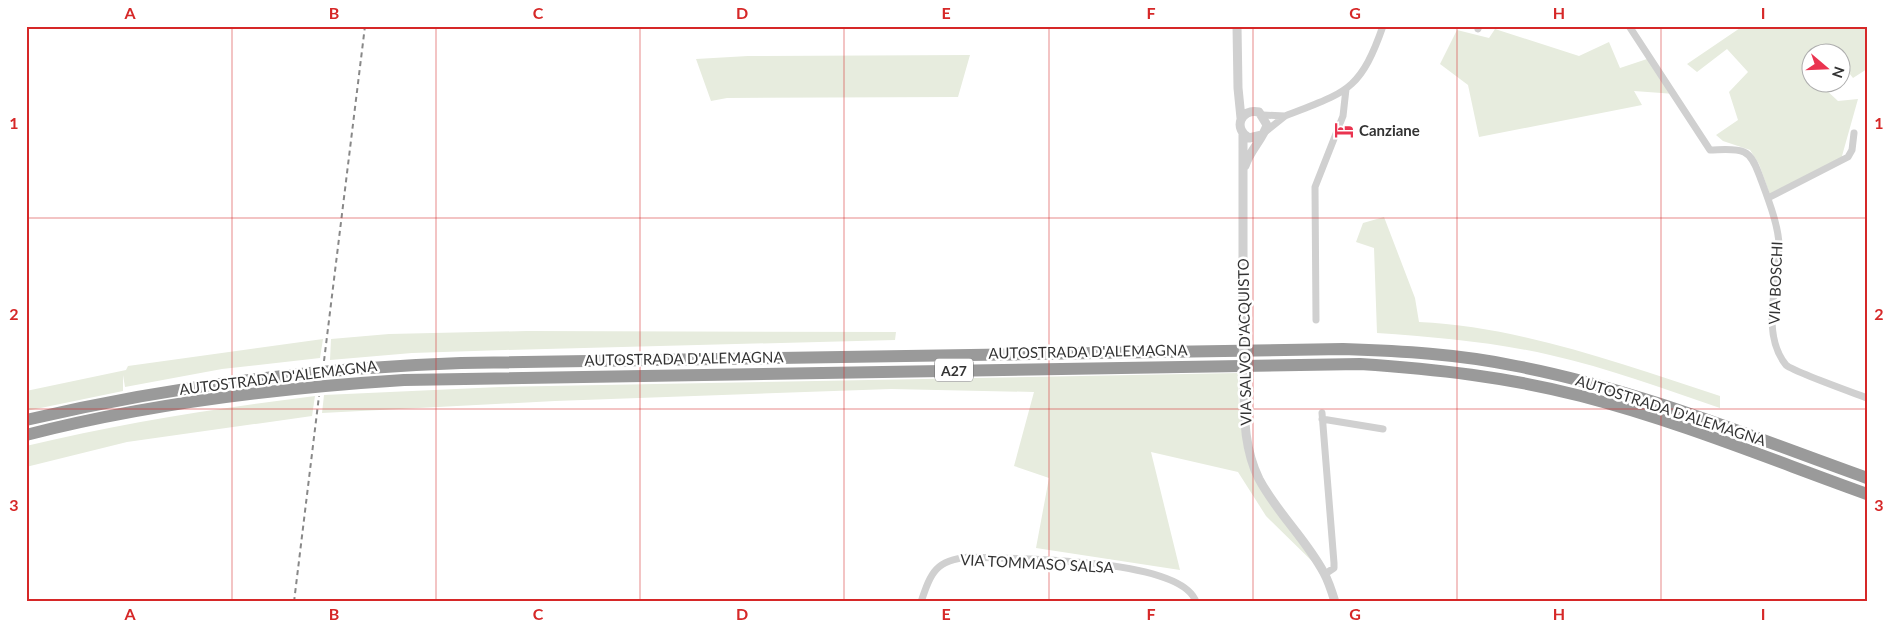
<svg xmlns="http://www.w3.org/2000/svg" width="1893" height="628" font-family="Lato,sans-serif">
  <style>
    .green { fill: #e7ecde }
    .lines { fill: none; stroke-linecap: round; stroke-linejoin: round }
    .minor { stroke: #d0d0d0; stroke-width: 7 }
    .tertiary { stroke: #d0d0d0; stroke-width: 9 }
    .motorway { stroke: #9a9a9a; stroke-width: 12 }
    .rail { stroke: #888; stroke-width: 2; stroke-dasharray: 5 4; stroke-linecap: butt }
    .tertiary-bridge { stroke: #d0d0d0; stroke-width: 9 }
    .grid { fill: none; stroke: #d62828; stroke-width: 1; stroke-opacity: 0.55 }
    .labels { text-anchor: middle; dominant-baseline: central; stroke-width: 5; stroke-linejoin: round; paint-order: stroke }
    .shield { fill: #fff; stroke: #707070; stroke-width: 1 }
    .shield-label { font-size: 14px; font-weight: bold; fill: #333 }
    .poi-label { font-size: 15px; font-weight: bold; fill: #333; stroke: #fff; text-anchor: start }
    .street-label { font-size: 15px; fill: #333; stroke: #fff }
    .neatline { fill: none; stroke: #d62828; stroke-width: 2 }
    .grid-label { font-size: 16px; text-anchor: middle; font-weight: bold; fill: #d62828 }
  </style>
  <rect width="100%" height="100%" fill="#fff"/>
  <!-- green -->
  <path class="green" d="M1743,26H1867V69L1853,78L1841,63L1840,52H1810V82L1823,83L1824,88L1838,101L1858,99L1842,156L1845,157L1770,195L1759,164L1750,150L1723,141L1716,135L1738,120L1729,92L1748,72L1727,49L1697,72L1687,64Z
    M1495,29L1579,56L1609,42L1620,68L1650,58L1675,94L1634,91L1642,105L1479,137L1468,85L1440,64L1457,30L1489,38Z
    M970,55L958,97L727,98L711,101L696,59L748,56Z
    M1384,217L1415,298L1419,322C1522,327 1622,364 1720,396V408C1664,389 1608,368 1550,355C1493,342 1435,337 1377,333L1374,248L1356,242L1363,223Z
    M527,331L896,332L895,340L505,350L412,353L330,360L331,339L389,334Z
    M323,339L320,358L222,369L125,387L123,375V391L26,411V391L126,370L128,366Z
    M1238,373L1239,413L1245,451L1318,567L1266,516L1238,472L1151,452L1180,570L1036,548L1049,478L1014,466L1034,392L891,389L555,401L322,413L324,395L500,387Z
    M315,396L312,416L127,442L26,467V446C121,423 218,408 315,396Z"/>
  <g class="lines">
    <!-- minor -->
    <path class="minor" d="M1629,26L1710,150C1720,150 1735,148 1744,152C1753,156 1757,169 1760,177C1767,196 1779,226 1779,246C1778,283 1760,333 1786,365C1792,371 1854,393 1867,398
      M1478,29L1479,26
      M1263,115L1285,116L1265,132
      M1285,116C1346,92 1360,92 1383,26
      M1768,198L1848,157L1852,150L1854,133
      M1316,320L1315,187L1343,116L1346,89
      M1322,413L1334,563V568L1325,574
      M1322,419L1383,429
      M921,602C931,572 936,560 969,557C1011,559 1182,557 1196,602"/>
    <!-- tertiary -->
    <path class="tertiary" d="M1237,26L1238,88L1241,118
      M1245,166C1250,150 1263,139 1267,125L1259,112C1240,108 1233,129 1249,138L1262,135
      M1243,329V135
      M1244,389C1244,420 1245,451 1259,479C1277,513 1306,539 1324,573C1329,582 1332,592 1335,602"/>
    <!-- motorway -->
    <path class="motorway" d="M26,420C170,386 313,368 461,363L1343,349C1401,351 1459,354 1516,366C1637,389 1752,437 1867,478
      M26,435C149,403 277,388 404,380L1360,364C1435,369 1508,377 1581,396C1678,421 1772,460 1867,494"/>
    <!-- rail -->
    <path class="rail" d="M324,361L365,26
      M294,602L319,396"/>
    <!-- tertiary-bridge -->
    <path class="tertiary-bridge" d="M1243,329L1244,389"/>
  </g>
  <!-- grid -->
  <path class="grid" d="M232,26V602M436,26V602M640,26V602M844,26V602M1049,26V602M1253,26V602M1457,26V602M1661,26V602M26,218H1867M26,409H1867"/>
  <!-- icons -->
  <defs>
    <g id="hotel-bare" transform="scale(1.5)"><path d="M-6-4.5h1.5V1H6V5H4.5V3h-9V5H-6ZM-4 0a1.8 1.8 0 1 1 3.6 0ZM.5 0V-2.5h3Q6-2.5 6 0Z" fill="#ea3450" stroke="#fff" stroke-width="2.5" paint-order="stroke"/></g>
  </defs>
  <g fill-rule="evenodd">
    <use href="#hotel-bare" x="1344" y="130"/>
  </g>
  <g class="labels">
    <!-- shield labels -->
    <rect class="shield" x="935" y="358.5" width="38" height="23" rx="4"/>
    <g class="shield-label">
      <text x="954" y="370">A27</text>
    </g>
    <!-- poi labels -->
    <g class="poi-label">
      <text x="1359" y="130">Canziane</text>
    </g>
    <!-- street labels -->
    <g class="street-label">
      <text transform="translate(1775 283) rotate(-88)">VIA BOSCHI</text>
      <text transform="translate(1244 342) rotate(-91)">VIA SALVO D'ACQUISTO</text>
      <text transform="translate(1088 351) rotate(-1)">AUTOSTRADA D'ALEMAGNA</text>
      <text transform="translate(684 358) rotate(-1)">AUTOSTRADA D'ALEMAGNA</text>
      <text transform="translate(278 377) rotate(-7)">AUTOSTRADA D'ALEMAGNA</text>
      <text transform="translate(1671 410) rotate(18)">AUTOSTRADA D'ALEMAGNA</text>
      <text transform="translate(1037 563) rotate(3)">VIA TOMMASO SALSA</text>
    </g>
  </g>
  <!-- border -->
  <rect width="1893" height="628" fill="none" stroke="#ffffff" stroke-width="55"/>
  <!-- north arrow -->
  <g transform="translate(1826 68) rotate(109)"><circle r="24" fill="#ffffff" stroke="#adadad"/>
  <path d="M0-4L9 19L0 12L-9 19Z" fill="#ea3450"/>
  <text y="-8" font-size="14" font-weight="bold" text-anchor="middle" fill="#333333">N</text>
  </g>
  <rect x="28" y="28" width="1838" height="572" class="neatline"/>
  <g class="grid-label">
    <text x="130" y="19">A</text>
    <text x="334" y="19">B</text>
    <text x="538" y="19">C</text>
    <text x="742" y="19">D</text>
    <text x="946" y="19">E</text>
    <text x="1151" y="19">F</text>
    <text x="1355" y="19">G</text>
    <text x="1559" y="19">H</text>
    <text x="1763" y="19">I</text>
    <text x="14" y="129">1</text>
    <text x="1879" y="129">1</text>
    <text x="14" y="320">2</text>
    <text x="1879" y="320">2</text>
    <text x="14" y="511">3</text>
    <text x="1879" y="511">3</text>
    <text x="130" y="620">A</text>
    <text x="334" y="620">B</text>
    <text x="538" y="620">C</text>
    <text x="742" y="620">D</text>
    <text x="946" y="620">E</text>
    <text x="1151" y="620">F</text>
    <text x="1355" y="620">G</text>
    <text x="1559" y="620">H</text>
    <text x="1763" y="620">I</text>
  </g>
</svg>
